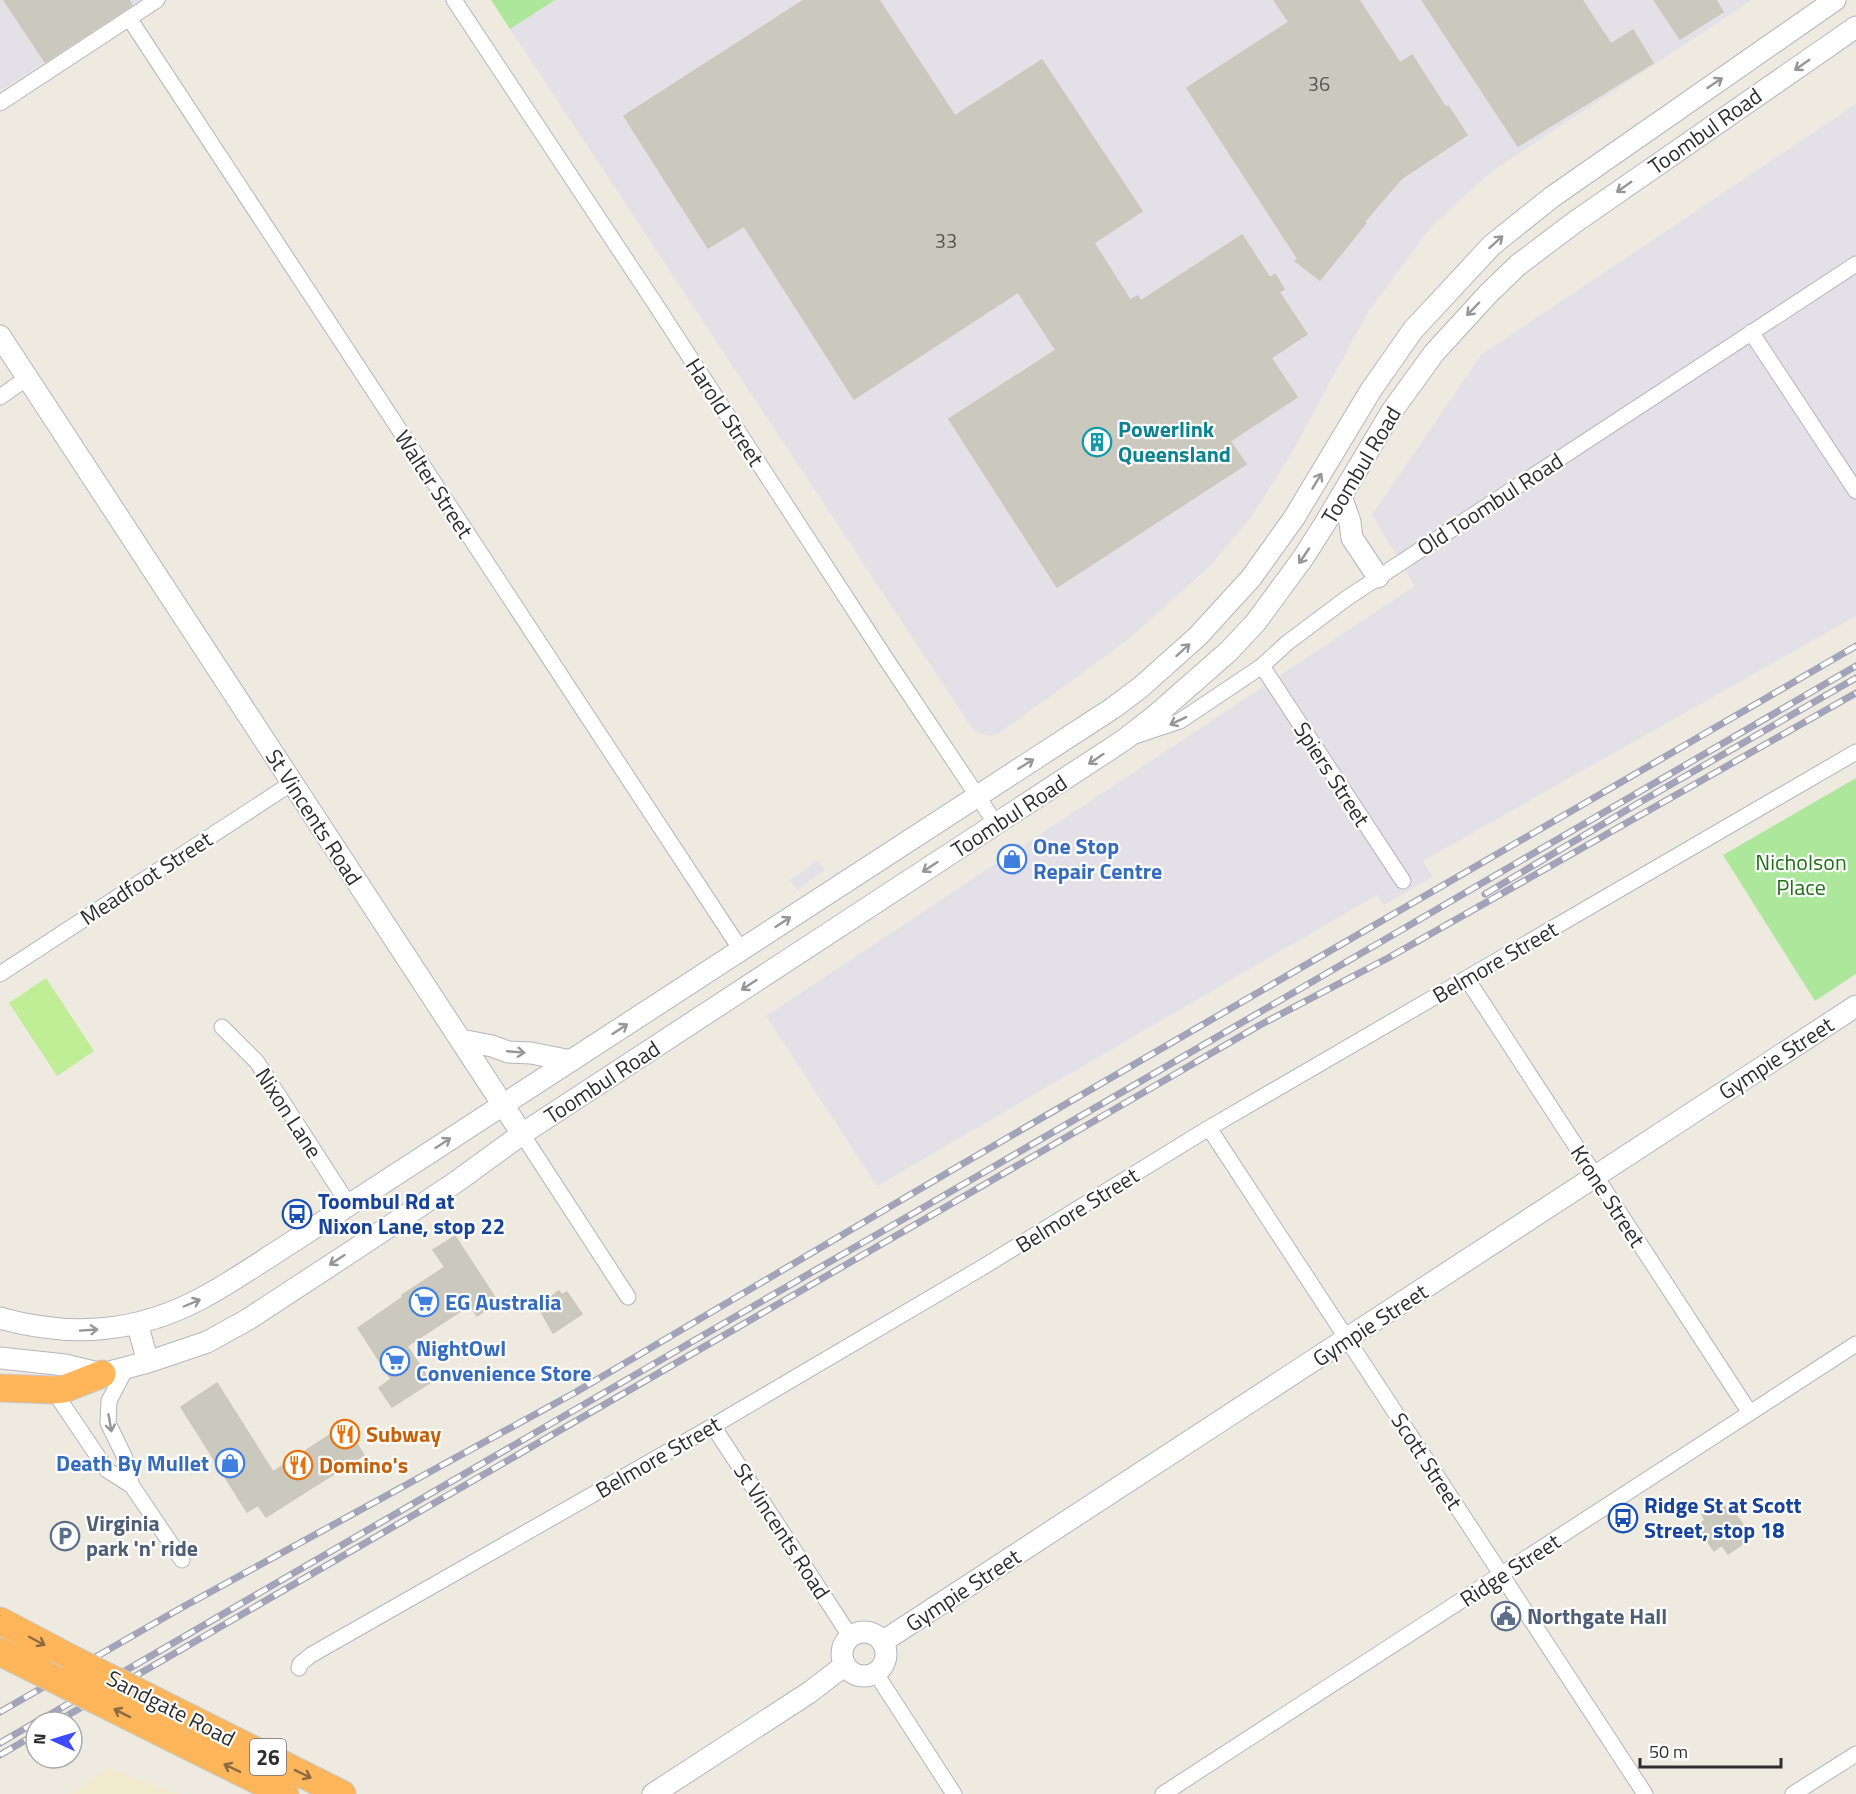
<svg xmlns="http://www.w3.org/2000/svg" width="1856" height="1794" font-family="'Titillium Web',sans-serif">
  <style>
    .industrial { fill: #e3e0e8 }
    .education { fill: #f1eacf }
    .green { fill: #ace79b }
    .pitch { fill: #bfee97 }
    .building { fill: #cbc8be; stroke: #cbc7b9; stroke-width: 1.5 }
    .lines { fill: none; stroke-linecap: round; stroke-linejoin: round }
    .street-casing { stroke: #b4b4c1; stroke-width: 17 }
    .secondary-casing { stroke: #b4b4c1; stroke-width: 23 }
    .highway-casing { stroke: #c9c9c9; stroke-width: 29 }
    .street { stroke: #fff; stroke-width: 15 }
    .secondary { stroke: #fff; stroke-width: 21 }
    .highway { stroke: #ffb65b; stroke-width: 27 }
    .rail-casing { stroke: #a2a3b8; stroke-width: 7 }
    .rail { stroke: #fff; stroke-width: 4.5; stroke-dasharray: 14; stroke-linecap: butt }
    .highway-bridge-casing { stroke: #c9c9c9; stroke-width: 29; stroke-linecap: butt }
    .highway-bridge { stroke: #ffb65b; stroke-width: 27 }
    .oneway { stroke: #969696 }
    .oneway2 { stroke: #8c6b42 }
    .labels { text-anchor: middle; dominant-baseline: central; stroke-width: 4.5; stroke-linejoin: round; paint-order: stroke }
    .number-label { font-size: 20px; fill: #555452 }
    .shield { fill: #fff; stroke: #6d6d6d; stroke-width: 1.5 }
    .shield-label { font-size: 21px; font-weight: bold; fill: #2e2e2e }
    .street-label { font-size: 22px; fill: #2e2e2e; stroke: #fff }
    .culture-label { font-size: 22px; font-weight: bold; fill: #0d838f; stroke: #fff; text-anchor: start }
    .shop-label { font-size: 22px; font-weight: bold; fill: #366cbe; stroke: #fff; text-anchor: start }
    .park-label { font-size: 22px; fill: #207019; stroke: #fff }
    .transit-label { font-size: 22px; font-weight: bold; fill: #164399; stroke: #fff; text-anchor: start }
    .food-label { font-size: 22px; font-weight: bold; fill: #c56008; stroke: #fff; text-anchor: start }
    .service-label { font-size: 22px; font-weight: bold; fill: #4e5e75; stroke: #fff; text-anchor: start }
  </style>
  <rect width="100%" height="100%" fill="#efeae0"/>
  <!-- industrial -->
  <path class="industrial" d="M0,0H141L0,91Z
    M555,0H1752L1492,171L1432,226L1368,312L1290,456L1252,516L1209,567L1126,641L998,734L989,736L979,733L972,728L510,29Z
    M1856,104V616L1423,861L1433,877L1384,905L1377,895L877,1186L766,1016L1415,586L1372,515L1481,355Z
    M818,860L825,870L797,890L790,880Z"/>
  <!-- education -->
  <path class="education" d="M108,1768L179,1794H71Z"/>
  <!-- green -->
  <path class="green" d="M491,0H555L510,29Z
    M1856,778V974L1815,1001L1723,855Z"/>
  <!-- pitch -->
  <path class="pitch" d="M46,978L94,1051L57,1076L9,1003Z"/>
  <!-- building -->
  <path class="building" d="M4,0H129L132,5L45,62Z
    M804,0H879L955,116L1042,60L1142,211L1094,243L1130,300L1138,296L1141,301L1242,235L1270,278L1275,274L1284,289L1279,292L1307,334L1271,358L1297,397L1230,441L1246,464L1057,587L949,419L1056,350L1018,292L854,399L744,226L708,248L624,116Z
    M1274,0H1359L1400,63L1412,55L1446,108L1448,106L1467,135L1401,179L1365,221L1366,223L1320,280L1295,261L1298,259L1187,88L1289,22Z
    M1422,0H1582L1611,44L1633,30L1653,63L1518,146Z
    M1654,0H1716L1723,12L1680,39Z
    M455,1236L498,1302L477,1316L470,1305L407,1346L431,1382L392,1407L379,1388L391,1379L358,1328L403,1297L402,1295L445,1267L433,1250Z
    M559,1291L562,1295L567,1292L582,1314L553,1333L538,1306Z
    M217,1383L273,1472L345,1425L364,1455L266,1517L258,1505L247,1512L181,1407Z
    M1722,1502L1728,1512L1732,1509L1746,1529L1742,1532L1747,1541L1728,1554L1722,1545L1714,1551L1697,1526L1705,1520L1702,1515Z"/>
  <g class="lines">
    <!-- street casing -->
    <g class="street-casing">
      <path id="street" d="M454,0L652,299L886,659L996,824
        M129,18L741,950
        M0,103L157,0
        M1751,332L1856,491
        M0,397L27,378
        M1262,666L1403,881
        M1135,736L1180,721L1262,666L1287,643L1347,598L1856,264
        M0,974L292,783
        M1467,979L1750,1413
        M222,1027L257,1062L349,1205
        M1209,1128L1645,1794
        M522,1134L628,1297
        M126,1368L109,1401L108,1423L125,1458L132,1486L182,1560
        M53,1390L107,1470L132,1486
        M713,1426L850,1636
        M299,1668L300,1664L311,1655L713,1426L983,1267L1209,1128L1856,752
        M875,1672L954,1794
        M1163,1794L1856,1344
        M1793,1794L1856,1754"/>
    </g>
    <!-- secondary casing -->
    <g class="secondary-casing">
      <path id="secondary" d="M0,336L522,1134
        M1341,496L1350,522L1352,538L1378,577
        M461,1040L492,1046L508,1052L531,1053L571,1061
        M0,1318C72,1338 138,1333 204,1297C232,1282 259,1263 286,1246L1113,708L1141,687L1198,636L1251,578L1294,518L1371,390L1413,330L1492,245L1552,197L1835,0
        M137,1323L148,1362
        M0,1358L65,1365L102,1374L148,1362L207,1342L247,1320L360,1246L456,1182L522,1134L1124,740L1156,715L1229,651L1256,622L1303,558L1324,525L1392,411L1434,353L1488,294L1518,265L1575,222L1856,27
        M842 1654a22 22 0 1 1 44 0a22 22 0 1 1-44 0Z
        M882,1642L1856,1006
        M653,1794L810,1692L845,1665"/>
    </g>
    <!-- highway casing -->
    <g class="highway-casing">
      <path id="highway" d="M0,1388L53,1390L64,1389L102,1374
        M0,1621L74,1660
        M0,1652L44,1674
        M194,1720L342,1794
        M174,1739L285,1794"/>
    </g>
    <!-- street -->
    <use href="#street" class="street"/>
    <!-- secondary -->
    <use href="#secondary" class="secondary"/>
    <!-- highway -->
    <use href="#highway" class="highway"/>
    <!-- rail casing -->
    <g class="rail-casing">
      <path id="rail" d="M1485,894L1642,801L1856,678
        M0,1712L181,1608L576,1392L964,1163L1856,646
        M37,1722L1856,666
        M56,1722L1260,1025L1388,958L1856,693
        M0,1743L36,1722
        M0,1755L36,1734"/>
    </g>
    <!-- rail -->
    <use href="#rail" class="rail"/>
    <!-- highway-bridge casing -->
    <g class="highway-bridge-casing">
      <path id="highway-bridge" d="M74,1660L194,1720
        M44,1674L174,1739"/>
    </g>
    <!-- highway-bridge -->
    <use href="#highway-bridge" class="highway-bridge"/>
  </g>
  <!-- one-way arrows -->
  <defs><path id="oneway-shaft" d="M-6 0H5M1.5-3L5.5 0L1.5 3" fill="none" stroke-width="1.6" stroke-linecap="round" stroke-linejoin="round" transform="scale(1.5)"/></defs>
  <g class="oneway">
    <use href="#oneway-shaft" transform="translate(1802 65) rotate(145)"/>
    <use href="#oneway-shaft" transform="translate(1715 83) rotate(-34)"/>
    <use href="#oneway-shaft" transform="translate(1624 187) rotate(145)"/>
    <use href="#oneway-shaft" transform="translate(1496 242) rotate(-42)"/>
    <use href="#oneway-shaft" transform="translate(1473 309) rotate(134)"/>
    <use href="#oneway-shaft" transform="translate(1317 481) rotate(-59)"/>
    <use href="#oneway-shaft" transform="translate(1304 556) rotate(124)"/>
    <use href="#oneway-shaft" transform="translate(1183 650) rotate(-42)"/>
    <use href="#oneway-shaft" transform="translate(1178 721) rotate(155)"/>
    <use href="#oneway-shaft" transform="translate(1096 759) rotate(146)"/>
    <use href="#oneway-shaft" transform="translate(1026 764) rotate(-32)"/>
    <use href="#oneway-shaft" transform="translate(930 867) rotate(147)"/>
    <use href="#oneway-shaft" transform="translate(783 922) rotate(-33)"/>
    <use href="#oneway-shaft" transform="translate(749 985) rotate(147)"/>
    <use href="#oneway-shaft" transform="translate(620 1029) rotate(-33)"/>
    <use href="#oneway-shaft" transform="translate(516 1052) rotate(5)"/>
    <use href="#oneway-shaft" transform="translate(443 1143) rotate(-33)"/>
    <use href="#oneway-shaft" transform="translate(337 1260) rotate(147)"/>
    <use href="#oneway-shaft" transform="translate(192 1303) rotate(-23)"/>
    <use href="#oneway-shaft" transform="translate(89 1330) rotate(-4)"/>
    <use href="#oneway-shaft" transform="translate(110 1423) rotate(80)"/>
  </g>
  <g class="oneway2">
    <use href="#oneway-shaft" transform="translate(37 1641) rotate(28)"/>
    <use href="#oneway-shaft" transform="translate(122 1713) rotate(-153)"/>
    <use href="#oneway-shaft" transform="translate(232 1768) rotate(-154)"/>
    <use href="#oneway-shaft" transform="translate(303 1774) rotate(26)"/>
  </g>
  <!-- icons -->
  <defs>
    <g id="building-ring" transform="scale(1.5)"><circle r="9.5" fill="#fff" stroke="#0f9aa8" stroke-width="1.5"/><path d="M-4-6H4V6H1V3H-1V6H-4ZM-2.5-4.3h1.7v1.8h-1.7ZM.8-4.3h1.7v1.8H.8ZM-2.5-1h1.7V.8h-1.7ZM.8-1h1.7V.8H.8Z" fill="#0f9aa8"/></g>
    <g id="shop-ring" transform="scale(1.5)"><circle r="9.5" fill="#fff" stroke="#3f7fe0" stroke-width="1.5"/><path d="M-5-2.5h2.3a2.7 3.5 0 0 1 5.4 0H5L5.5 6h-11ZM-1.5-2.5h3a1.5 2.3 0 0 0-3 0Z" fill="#3f7fe0"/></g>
    <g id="bus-ring" transform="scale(1.5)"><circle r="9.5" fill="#fff" stroke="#1a4fb4" stroke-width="1.5"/><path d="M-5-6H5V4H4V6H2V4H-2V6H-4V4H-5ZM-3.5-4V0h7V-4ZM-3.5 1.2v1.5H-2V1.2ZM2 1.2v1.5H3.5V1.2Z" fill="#1a4fb4"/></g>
    <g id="supermarket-ring" transform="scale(1.5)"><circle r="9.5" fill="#fff" stroke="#3f7fe0" stroke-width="1.5"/><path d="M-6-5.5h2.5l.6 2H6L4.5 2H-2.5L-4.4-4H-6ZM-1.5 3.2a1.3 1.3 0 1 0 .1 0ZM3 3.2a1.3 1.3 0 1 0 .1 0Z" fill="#3f7fe0"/></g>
    <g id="restaurant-ring" transform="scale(1.5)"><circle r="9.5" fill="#fff" stroke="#e8710a" stroke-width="1.5"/><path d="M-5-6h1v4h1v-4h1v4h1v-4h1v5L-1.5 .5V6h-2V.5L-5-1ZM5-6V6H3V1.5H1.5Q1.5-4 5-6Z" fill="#e8710a"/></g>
    <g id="parking-ring" transform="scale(1.5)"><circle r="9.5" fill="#fff" stroke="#5c6f8a" stroke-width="1.5"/><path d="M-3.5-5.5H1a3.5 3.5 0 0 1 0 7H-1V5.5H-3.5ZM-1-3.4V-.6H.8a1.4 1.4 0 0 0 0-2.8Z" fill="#5c6f8a"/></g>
    <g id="civic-ring" transform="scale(1.5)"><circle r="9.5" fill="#fff" stroke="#5c6f8a" stroke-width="1.5"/><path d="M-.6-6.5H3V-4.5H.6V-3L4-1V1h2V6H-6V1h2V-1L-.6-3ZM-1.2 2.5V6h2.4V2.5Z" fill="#5c6f8a"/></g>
  </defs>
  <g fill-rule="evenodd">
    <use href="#building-ring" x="1097" y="442"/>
    <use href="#shop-ring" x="1012" y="859"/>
    <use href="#bus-ring" x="297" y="1214"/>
    <use href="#supermarket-ring" x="424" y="1302"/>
    <use href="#supermarket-ring" x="395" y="1361"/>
    <use href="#restaurant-ring" x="345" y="1434"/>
    <use href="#shop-ring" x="230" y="1463"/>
    <use href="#restaurant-ring" x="298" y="1465"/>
    <use href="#bus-ring" x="1623" y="1518"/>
    <use href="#parking-ring" x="65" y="1536"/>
    <use href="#civic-ring" x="1506" y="1616"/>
  </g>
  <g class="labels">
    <!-- number labels -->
    <g class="number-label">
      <text x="1319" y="83">36</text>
      <text x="946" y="240">33</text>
    </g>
    <!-- shield labels -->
    <rect class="shield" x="250" y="1739" width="36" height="36" rx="4.5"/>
    <g class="shield-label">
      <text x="268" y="1757">26</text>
    </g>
    <!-- street labels -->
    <g class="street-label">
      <text transform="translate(1705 131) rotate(-35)">Toombul Road</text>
      <text transform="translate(725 412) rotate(57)">Harold Street</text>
      <text transform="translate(1361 465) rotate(-59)">Toombul Road</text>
      <text transform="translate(434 484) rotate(57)">Walter Street</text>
      <text transform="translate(1490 504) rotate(-33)">Old Toombul Road</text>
      <text transform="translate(1332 774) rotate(57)">Spiers Street</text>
      <text transform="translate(1009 816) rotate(-33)">Toombul Road</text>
      <text transform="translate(314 817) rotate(57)">St Vincents Road</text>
      <text transform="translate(146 878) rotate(-33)">Meadfoot Street</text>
      <text transform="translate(1495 962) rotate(-30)">Belmore Street</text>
      <text transform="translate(1776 1058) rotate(-33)">Gympie Street</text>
      <text transform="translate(602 1082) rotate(-33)">Toombul Road</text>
      <text transform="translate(289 1113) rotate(57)">Nixon Lane</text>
      <text transform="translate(1608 1196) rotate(57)">Krone Street</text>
      <text transform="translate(1077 1210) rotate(-32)">Belmore Street</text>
      <text transform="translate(1370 1325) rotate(-33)">Gympie Street</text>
      <text transform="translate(658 1457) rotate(-30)">Belmore Street</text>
      <text transform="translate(1427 1461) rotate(57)">Scott Street</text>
      <text transform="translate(782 1531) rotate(57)">St Vincents Road</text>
      <text transform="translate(1510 1570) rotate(-33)">Ridge Street</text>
      <text transform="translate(963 1590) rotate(-33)">Gympie Street</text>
      <text transform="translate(171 1708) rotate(27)">Sandgate Road</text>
    </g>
    <!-- culture labels -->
    <g class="culture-label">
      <text x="1118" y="429">Powerlink<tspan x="1118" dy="25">Queensland</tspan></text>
    </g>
    <!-- shop labels -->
    <g class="shop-label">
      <text x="1033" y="846">One Stop<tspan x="1033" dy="25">Repair Centre</tspan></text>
      <text x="445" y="1302">EG Australia</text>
      <text x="416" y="1348">NightOwl<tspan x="416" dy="25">Convenience Store</tspan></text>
      <text x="209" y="1463" text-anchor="end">Death By Mullet</text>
    </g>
    <!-- park labels -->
    <g class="park-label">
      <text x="1801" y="862">Nicholson<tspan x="1801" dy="25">Place</tspan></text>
    </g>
    <!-- transit labels -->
    <g class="transit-label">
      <text x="318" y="1201">Toombul Rd at<tspan x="318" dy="25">Nixon Lane, stop 22</tspan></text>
      <text x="1644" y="1505">Ridge St at Scott<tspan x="1644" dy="25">Street, stop 18</tspan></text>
    </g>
    <!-- food labels -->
    <g class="food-label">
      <text x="366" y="1434">Subway</text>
      <text x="319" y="1465">Domino's</text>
    </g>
    <!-- service labels -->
    <g class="service-label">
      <text x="86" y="1523">Virginia<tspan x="86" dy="25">park 'n' ride</tspan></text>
      <text x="1527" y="1616">Northgate Hall</text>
    </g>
  </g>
  <!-- north arrow -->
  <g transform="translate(54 1740) rotate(274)"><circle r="28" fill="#ffffff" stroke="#ababab" stroke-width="1.5"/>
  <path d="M0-4.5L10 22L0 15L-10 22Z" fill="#3d4aff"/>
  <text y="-9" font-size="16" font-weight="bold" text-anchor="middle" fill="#2e2e2e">N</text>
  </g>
  <!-- scale -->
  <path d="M1640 1758v9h141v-9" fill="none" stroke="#2e2e2e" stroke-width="3"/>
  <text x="1649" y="1758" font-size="18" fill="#2e2e2e" stroke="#ffffff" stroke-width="4.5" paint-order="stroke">50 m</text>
</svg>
